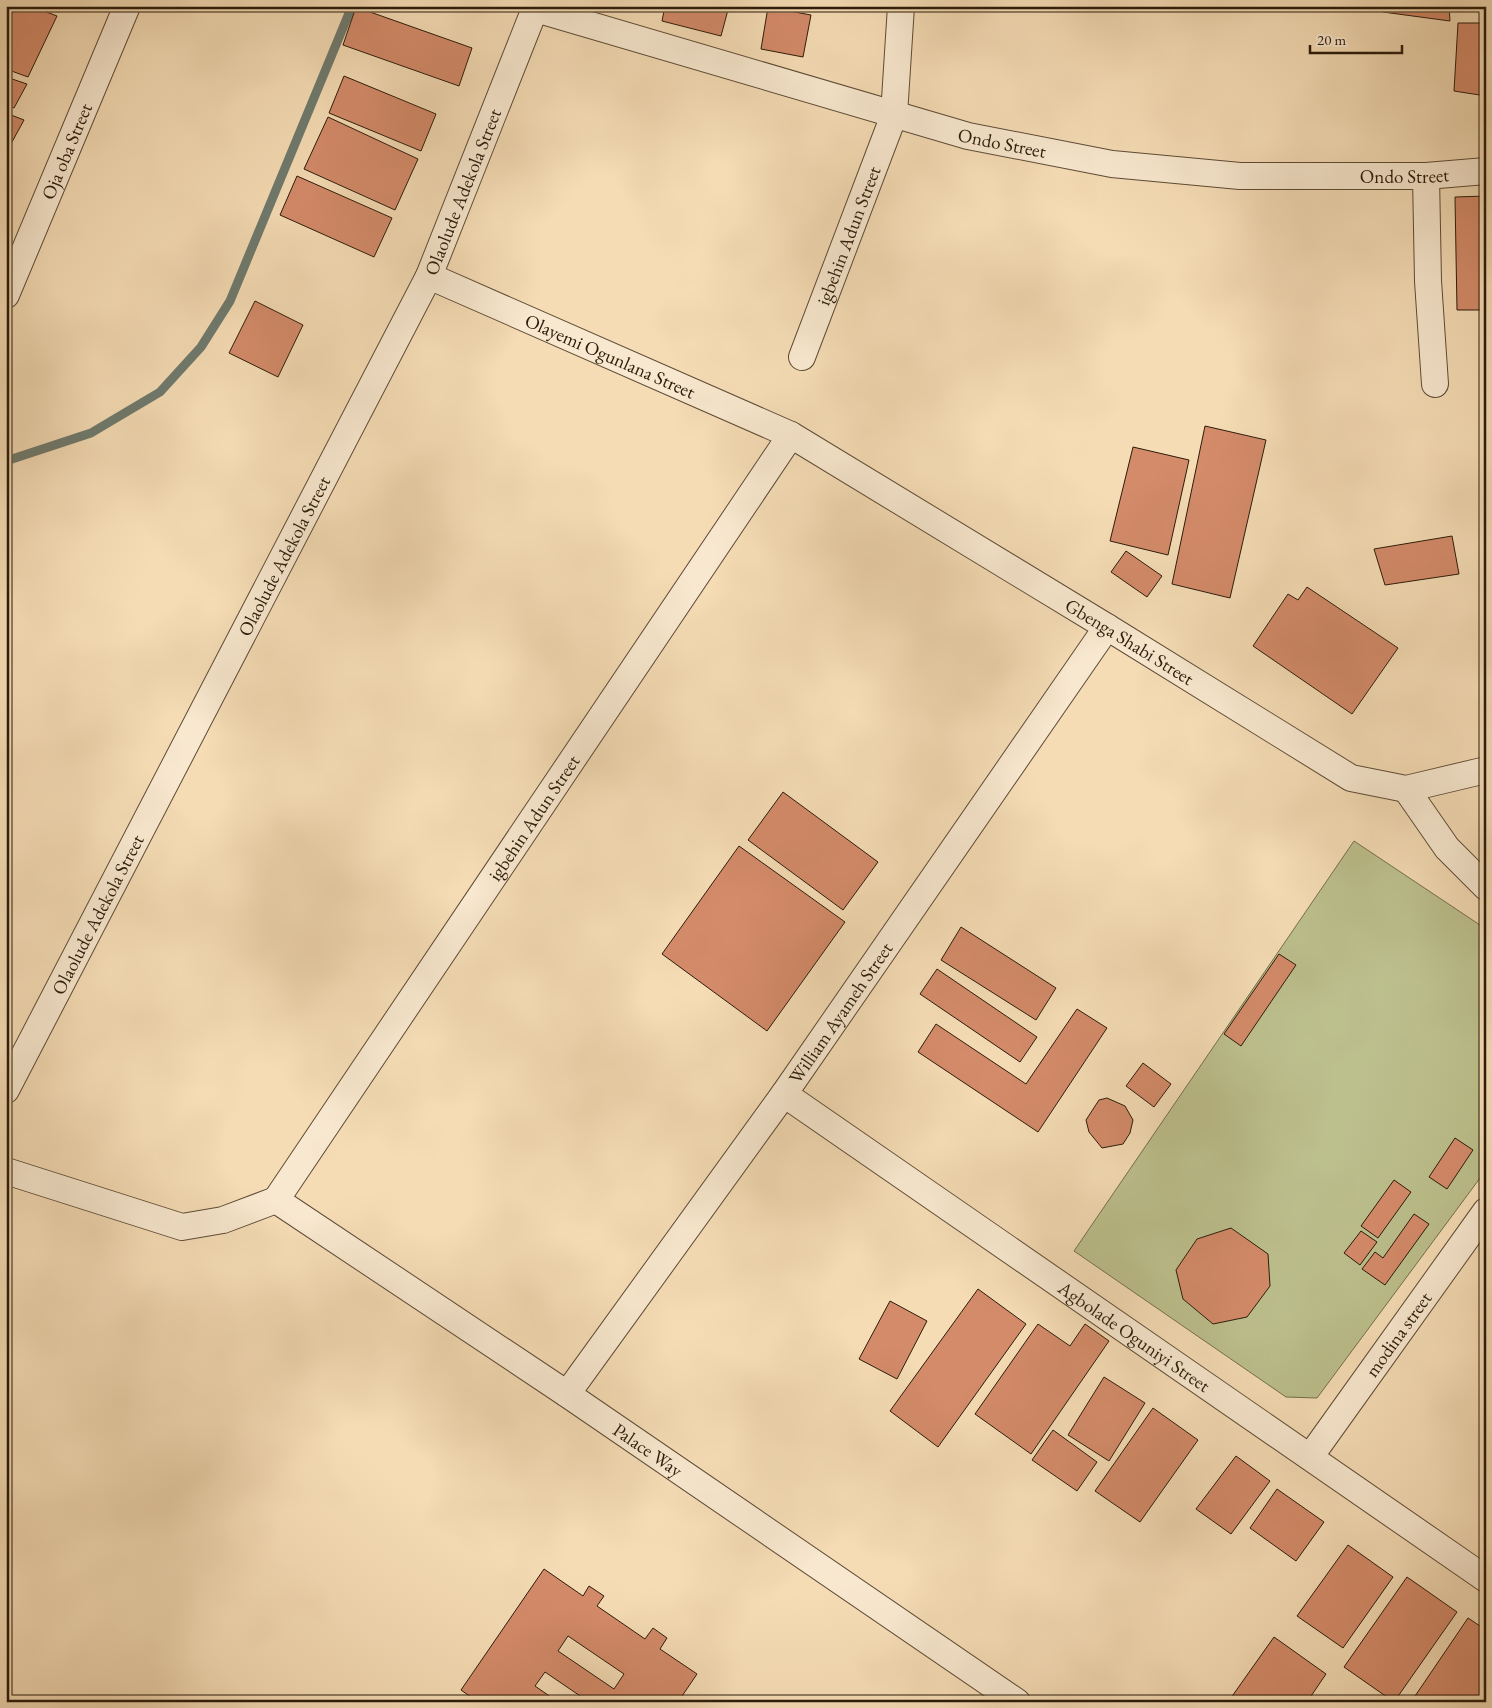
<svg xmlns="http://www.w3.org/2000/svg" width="1492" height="1708" font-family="'EB Garamond',serif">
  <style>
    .green { fill: #bcc08d; stroke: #746e4c }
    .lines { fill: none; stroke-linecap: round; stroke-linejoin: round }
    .stream { stroke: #6f7b6f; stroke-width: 9 }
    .building { fill: #d48b6a; stroke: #2b1b0b; fill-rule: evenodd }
    .street-casing { stroke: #5e4b36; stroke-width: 28 }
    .street { stroke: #f8e8cf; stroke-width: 26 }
    .labels { text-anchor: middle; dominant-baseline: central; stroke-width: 4.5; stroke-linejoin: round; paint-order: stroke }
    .street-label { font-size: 19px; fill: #2b1b0b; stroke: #f8e8cf }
  </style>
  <rect width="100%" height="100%" fill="#f5dcb5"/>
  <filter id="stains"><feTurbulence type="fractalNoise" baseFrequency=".004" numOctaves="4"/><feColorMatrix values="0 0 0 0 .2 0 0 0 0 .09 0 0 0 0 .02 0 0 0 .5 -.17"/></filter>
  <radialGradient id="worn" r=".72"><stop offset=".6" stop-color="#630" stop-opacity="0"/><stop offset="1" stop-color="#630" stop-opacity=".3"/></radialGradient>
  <!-- green -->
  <path class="green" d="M1354,841L1486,929V1170L1317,1398L1286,1397L1074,1251Z"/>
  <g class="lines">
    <!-- stream -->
    <path class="stream" d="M6,461L91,433L160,392L201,347L230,301L352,6"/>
  </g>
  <!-- building -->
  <path class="building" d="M6,6H31L57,16L28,77L6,69Z
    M665,6H729L721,36L662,21Z
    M1382,6H1449L1450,21L1383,12Z
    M1459,6H1486V11L1459,10Z
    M356,7L472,48L459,86L343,45Z
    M768,7L811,15L803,57L761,49Z
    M1458,23H1486V96L1454,91Z
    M344,76L436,114L421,151L329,113Z
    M6,77L27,84L14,108L6,105Z
    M6,113L24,120L6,153Z
    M328,117L418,159L395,210L304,169Z
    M297,176L392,218L374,257L280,215Z
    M1486,196V310H1457L1455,197Z
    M255,301L303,325L278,377L229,353Z
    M1205,426L1266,440L1230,598L1172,584Z
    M1133,447L1189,460L1168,555L1110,541Z
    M1452,536L1459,574L1385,585L1374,549Z
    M1126,551L1162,576L1147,597L1111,572Z
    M1307,587L1398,648L1352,714L1253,646L1288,594L1298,600Z
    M783,792L878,862L843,910L748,840Z
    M739,846L845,922L767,1031L662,954Z
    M961,927L1056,988L1036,1020L941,960Z
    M1279,954L1296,965L1241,1046L1224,1034Z
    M937,969L1037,1037L1020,1062L920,994Z
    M1077,1009L1107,1028L1038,1132L918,1052L936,1024L1026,1084Z
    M1143,1063L1171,1084L1154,1107L1126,1086Z
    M1107,1098L1125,1106L1133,1120L1130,1133L1123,1144L1102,1148L1089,1132L1086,1120L1099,1100Z
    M1455,1138L1473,1150L1447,1189L1429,1177Z
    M1394,1180L1411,1192L1378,1238L1361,1226Z
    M1414,1214L1429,1224L1385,1285L1362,1269L1375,1252L1383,1258Z
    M1231,1228L1268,1254L1270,1286L1247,1317L1213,1324L1183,1299L1176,1270L1197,1239Z
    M1361,1231L1377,1242L1360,1265L1344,1253Z
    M978,1289L1026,1324L938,1447L890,1411Z
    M890,1301L927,1321L897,1379L859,1359Z
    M1038,1324L1070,1346L1085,1324L1109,1341L1031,1454L975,1414Z
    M1104,1377L1145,1403L1109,1461L1068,1435Z
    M1153,1408L1198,1440L1140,1522L1095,1491Z
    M1053,1430L1097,1462L1077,1491L1032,1460Z
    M1236,1456L1270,1481L1231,1534L1196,1509Z
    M1277,1489L1324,1522L1296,1561L1250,1528Z
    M1348,1545L1393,1577L1343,1648L1297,1616Z
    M544,1569L583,1596L589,1586L604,1596L597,1606L645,1639L653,1628L667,1638L660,1649L697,1674L678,1702H589L545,1672L535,1686L558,1702H478L461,1690ZM568,1636L624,1674L614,1689L558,1651Z
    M1407,1577L1457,1612L1394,1702L1344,1667Z
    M1468,1618L1486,1630V1702H1411Z
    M1274,1637L1326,1674L1307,1702H1228Z"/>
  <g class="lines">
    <!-- street casing -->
    <g class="street-casing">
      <g id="street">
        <path id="s1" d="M536,9L968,136L1112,164L1240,176H1426L1486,171"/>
        <path d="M1426,176L1428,281L1435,384"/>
        <path id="s2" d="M429,276L791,435L1107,627L1351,778L1406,789L1486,770"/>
        <path id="s3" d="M6,295L127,6"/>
        <path id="s4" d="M802,357L894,115L901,6"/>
        <path d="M1406,789L1447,848L1486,887"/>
        <path id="s5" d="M6,1090L429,276L536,6"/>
        <path id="s6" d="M784,1094L1486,1579"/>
        <path d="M6,1171L182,1227L223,1220L276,1200"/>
        <path id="s7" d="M276,1200L791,435"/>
        <path id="s8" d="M276,1200L567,1394L1017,1702"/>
        <path id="s9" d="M567,1394L784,1094L1107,627"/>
        <path id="s10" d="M1310,1457L1486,1211"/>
      </g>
    </g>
    <!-- street -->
    <use href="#street" class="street"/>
  </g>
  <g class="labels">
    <!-- street labels -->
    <g class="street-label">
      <text stroke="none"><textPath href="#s1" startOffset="485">Ondo Street</textPath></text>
      <text stroke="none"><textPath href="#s3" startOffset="156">Oja oba Street</textPath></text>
      <text stroke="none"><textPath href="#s1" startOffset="890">Ondo Street</textPath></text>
      <text stroke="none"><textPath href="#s5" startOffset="1008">Olaolude Adekola Street</textPath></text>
      <text stroke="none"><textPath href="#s4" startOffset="130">igbehin Adun Street</textPath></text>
      <text stroke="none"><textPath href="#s2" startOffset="198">Olayemi Ogunlana Street</textPath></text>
      <text stroke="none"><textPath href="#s5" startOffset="602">Olaolude Adekola Street</textPath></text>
      <text stroke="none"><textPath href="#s2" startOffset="792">Gbenga Shabi Street</textPath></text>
      <text stroke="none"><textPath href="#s7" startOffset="461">igbehin Adun Street</textPath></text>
      <text stroke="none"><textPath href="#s5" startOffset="198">Olaolude Adekola Street</textPath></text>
      <text stroke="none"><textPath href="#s9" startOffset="469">William Ayameh Street</textPath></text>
      <text stroke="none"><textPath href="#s10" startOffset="151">modina street</textPath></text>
      <text stroke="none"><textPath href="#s6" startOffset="426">Agbolade Oguniyi Street</textPath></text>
      <text stroke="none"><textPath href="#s8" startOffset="448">Palace Way</textPath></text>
    </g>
  </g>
  <!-- margin -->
  <rect width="1492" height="1708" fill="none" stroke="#f5dcb5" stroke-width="25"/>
  <rect x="8" y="8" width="1477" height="1693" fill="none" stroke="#2b1b0b" stroke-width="2.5"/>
  <rect x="12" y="12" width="1467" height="1683" fill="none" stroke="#2b1b0b"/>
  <!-- scale -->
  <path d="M1310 45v8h92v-8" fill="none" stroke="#2b1b0b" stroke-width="2.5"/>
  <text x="1317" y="45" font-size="15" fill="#2b1b0b" stroke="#f8e8cf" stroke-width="4" paint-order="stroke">20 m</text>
  <rect width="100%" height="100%" filter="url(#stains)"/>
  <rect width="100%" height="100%" fill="url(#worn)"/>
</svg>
